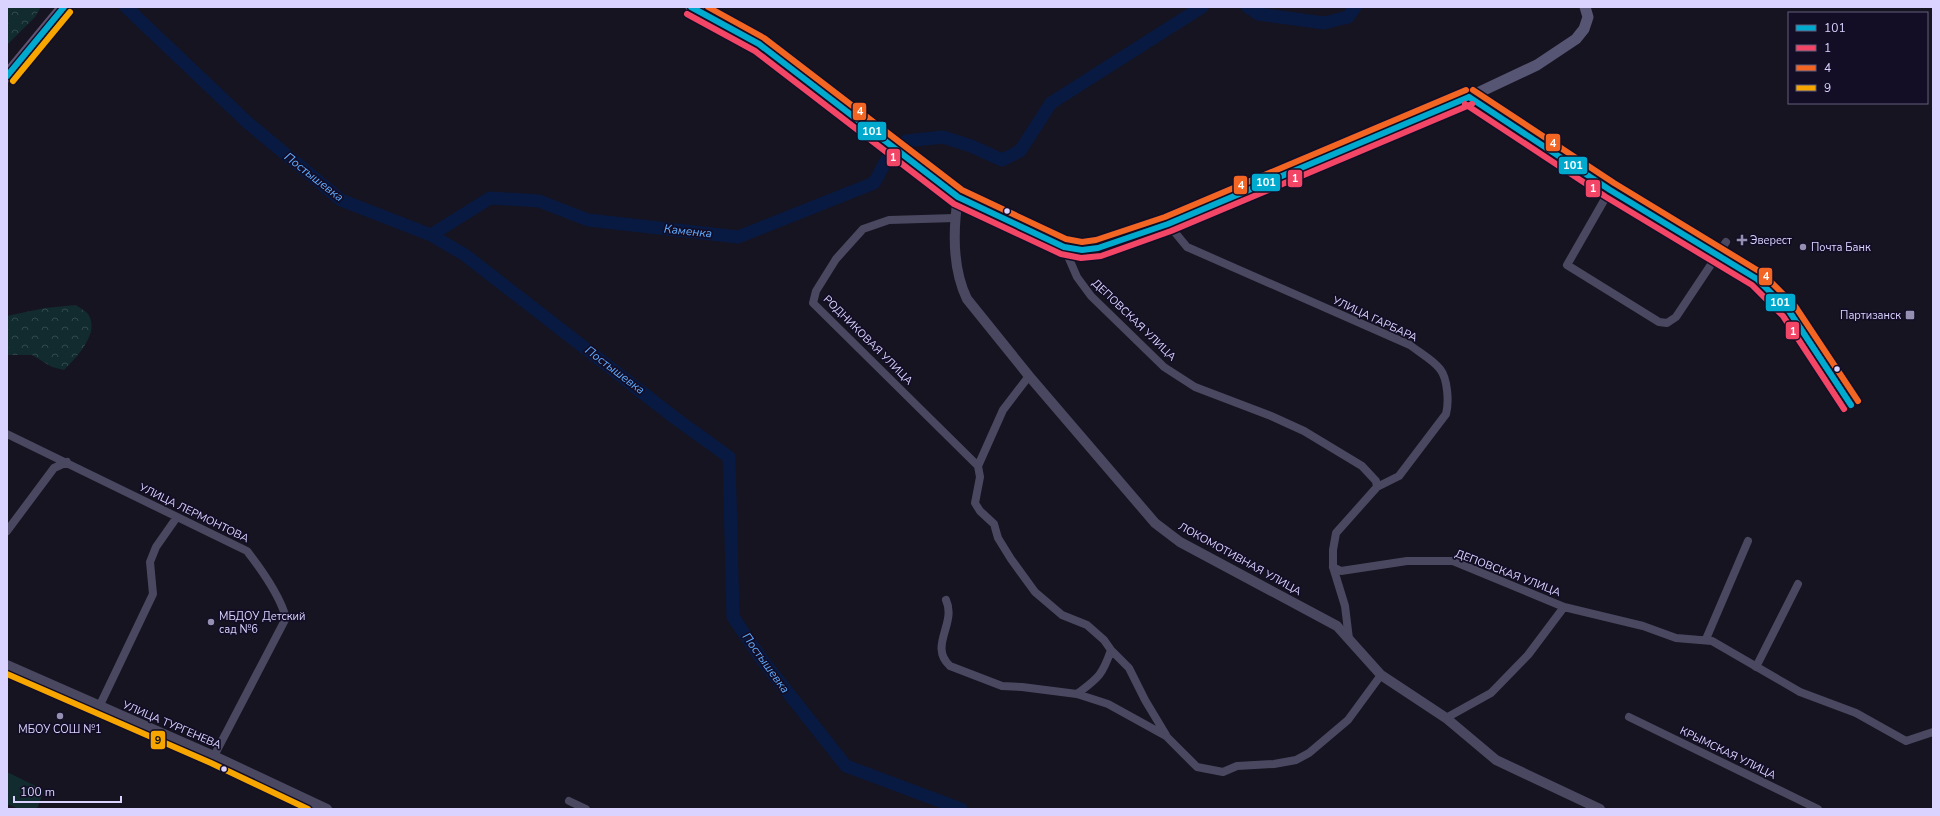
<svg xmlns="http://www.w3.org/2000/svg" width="1940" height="816" font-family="'Nunito Sans',sans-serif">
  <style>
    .forest { fill: url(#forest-crowns) }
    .pitch { fill: #112b2e }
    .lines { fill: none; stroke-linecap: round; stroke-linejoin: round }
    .river { stroke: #091a42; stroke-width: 13 }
    .minor { stroke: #4a4861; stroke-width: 8 }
    .tertiary { stroke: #4a4861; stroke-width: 10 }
    .secondary { stroke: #575574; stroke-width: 11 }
    .primary { stroke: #5f5272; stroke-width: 13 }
    .bus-1-casing { stroke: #130e26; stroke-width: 9 }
    .bus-2-casing { stroke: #130e26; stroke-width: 9 }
    .bus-3-casing { stroke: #130e26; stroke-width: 9 }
    .bus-4-casing { stroke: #130e26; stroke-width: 9 }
    .bus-1 { stroke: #00a9ce; stroke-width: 6 }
    .bus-2 { stroke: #f34667; stroke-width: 6 }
    .bus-3 { stroke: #f26522; stroke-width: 6 }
    .bus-4 { stroke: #f7a600; stroke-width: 6 }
    .bus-dot { fill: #dad3ff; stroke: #130e26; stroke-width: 1.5 }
    .poi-dot { fill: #9590b1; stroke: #130e26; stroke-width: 1.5 }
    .labels { text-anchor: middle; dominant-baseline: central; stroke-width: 3.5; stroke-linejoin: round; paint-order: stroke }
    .poi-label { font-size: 11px; fill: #dad3ff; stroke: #130e26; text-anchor: start }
    .street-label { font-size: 11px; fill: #dad3ff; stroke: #130e26 }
    .water-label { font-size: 12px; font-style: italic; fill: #61adff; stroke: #130e26 }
    .line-badge { stroke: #130e26; stroke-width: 1.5 }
    .badge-label { font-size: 11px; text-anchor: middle; font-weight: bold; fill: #fff }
    .pale-badge-label { font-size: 11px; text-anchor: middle; font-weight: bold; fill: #111 }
  </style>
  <defs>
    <pattern id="forest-crowns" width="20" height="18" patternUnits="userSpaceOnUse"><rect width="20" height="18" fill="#112b2e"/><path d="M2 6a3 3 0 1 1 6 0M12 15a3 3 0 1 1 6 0" fill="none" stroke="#33494d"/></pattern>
  </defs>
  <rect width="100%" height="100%" fill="#161420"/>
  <!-- forest -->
  <path class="forest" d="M7,7H41L35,17L7,45Z
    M76,305C80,308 86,311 88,314C101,333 75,359 64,370L52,367L32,355H7V316L45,308Z"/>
  <!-- pitch -->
  <path class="pitch" d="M7,772L42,789L43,793L37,809H19L7,804Z"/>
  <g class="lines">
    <!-- river -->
    <path class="river" d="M126,7L248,123L341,200L431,235L465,255L675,418L729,457L733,617L763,661L846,766L961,809
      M1248,7L1258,14L1324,23L1348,17L1355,7
      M431,235L490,198L539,201L588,220L738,237L874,183L888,157L906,141L943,137L971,146L1002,160L1020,151L1051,103L1202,7"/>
    <!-- minor -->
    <path class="minor" d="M1469,97L1610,190L1757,279L1789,311L1851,405
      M1610,190L1567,265L1659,322L1667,323L1676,317L1726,242
      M955,218L889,220L863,229L836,259L816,291L813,303L978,466L980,477L975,503L980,511L994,524L998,538L1011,559L1035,592L1062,615L1087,625L1104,640L1111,650C1102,676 1098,678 1077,694
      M1168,224L1187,247L1410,345C1420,353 1433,360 1440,369C1448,379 1449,403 1446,414L1399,476L1377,487
      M1064,247L1077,277L1091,296L1164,367L1195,387L1271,416L1304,431L1362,466L1376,481L1377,487L1336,533L1333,550V567L1345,606L1349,639
      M7,434L247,551C261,569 280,596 286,618L214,756
      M978,466L1003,410L1029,376
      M7,531L54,468L67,462
      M1333,567L1341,571L1407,561H1453L1564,607L1643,626L1676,638L1712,641L1800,692L1856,713L1906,741L1933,732
      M946,600C957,624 928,646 950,666L1002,686L1022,687L1077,694L1108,704L1166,736L1197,767L1223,772L1237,766L1274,764L1296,760L1309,753L1348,720L1381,675
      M1706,639L1748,541
      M1111,650L1129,668L1145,700L1166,735
      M1756,667L1798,584
      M99,707L153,594L150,562L156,547L177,517
      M1629,717L1818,809
      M1446,718L1491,693L1528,655L1564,607
      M569,801L586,809"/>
    <!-- tertiary -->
    <path class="tertiary" d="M958,197C953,230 952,268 967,299L1029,376L1155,523L1180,542L1337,626L1381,675L1446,718L1496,760L1600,809
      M7,665L214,756L327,809"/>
    <!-- secondary -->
    <path class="secondary" d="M691,7L759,44L958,197L1064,247L1082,250L1098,248L1168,224L1469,97L1537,65L1576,39L1584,29L1588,17L1585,7"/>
    <!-- primary -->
    <path class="primary" d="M7,76L64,7"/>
    <!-- bus-1 casing -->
    <g class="bus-1-casing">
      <path id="bus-1" d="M691,7L759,44L958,197L1064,247L1082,250L1098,248L1168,224L1469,97
        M7,76L64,7
        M1469,97L1610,190L1757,279L1789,311L1851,405"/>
    </g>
    <!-- bus-2 casing -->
    <g class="bus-2-casing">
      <path id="bus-2" d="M687,14L755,51L954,204L1061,254L1081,258L1101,256L1171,231L1472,104
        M1465,104L1606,197L1752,285L1783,316L1844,409"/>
    </g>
    <!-- bus-3 casing -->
    <g class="bus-3-casing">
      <path id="bus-3" d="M708,7L764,38L962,190L1066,239L1082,242L1096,240L1165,217L1466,90
        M1473,90L1614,183L1762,273L1795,306L1858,401"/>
    </g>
    <!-- bus-4 casing -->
    <g class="bus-4-casing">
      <path id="bus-4" d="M13,81L70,12
        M7,674L211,763L308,809"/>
    </g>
    <!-- bus-1 -->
    <use href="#bus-1" class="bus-1"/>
    <!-- bus-2 -->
    <use href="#bus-2" class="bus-2"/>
    <!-- bus-3 -->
    <use href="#bus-3" class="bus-3"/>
    <!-- bus-4 -->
    <use href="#bus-4" class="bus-4"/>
  </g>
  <!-- markers -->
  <g class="bus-dot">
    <circle cx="1007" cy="211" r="3.5"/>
    <circle cx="1837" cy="369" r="3.5"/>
    <circle cx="224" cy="769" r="3.5"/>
  </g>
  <g class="poi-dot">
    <path d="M1740 234h4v4h4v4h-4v4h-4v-4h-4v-4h4z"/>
    <circle cx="1803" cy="247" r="4"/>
    <rect x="1905" y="310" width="10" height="10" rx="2"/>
    <circle cx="211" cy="622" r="4"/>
    <circle cx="60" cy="716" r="4"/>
  </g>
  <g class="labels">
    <!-- poi labels -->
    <g class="poi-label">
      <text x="1750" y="240">Эверест</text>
      <text x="1811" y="247">Почта Банк</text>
      <text x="1901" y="315" text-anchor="end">Партизанск</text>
      <text x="219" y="616">МБДОУ Детский<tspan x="219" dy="13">сад №6</tspan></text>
      <text x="60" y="729" text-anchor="middle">МБОУ СОШ №1</text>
    </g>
    <!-- street labels -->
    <g class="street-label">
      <text transform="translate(1375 319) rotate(25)">УЛИЦА ГАРБАРА</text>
      <text transform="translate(1134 320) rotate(44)">ДЕПОВСКАЯ УЛИЦА</text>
      <text transform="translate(868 340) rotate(45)">РОДНИКОВАЯ УЛИЦА</text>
      <text transform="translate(194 513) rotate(26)">УЛИЦА ЛЕРМОНТОВА</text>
      <text transform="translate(1240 559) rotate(29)">ЛОКОМОТИВНАЯ УЛИЦА</text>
      <text transform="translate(1508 573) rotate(21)">ДЕПОВСКАЯ УЛИЦА</text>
      <text transform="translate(172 725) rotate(23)">УЛИЦА ТУРГЕНЕВА</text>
      <text transform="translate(1728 753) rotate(26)">КРЫМСКАЯ УЛИЦА</text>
    </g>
    <!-- water labels -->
    <g class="water-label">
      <text transform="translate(314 177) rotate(38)">Постышевка</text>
      <text transform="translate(688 231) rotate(6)">Каменка</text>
      <text transform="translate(615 370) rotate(37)">Постышевка</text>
      <text transform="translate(766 663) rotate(54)">Постышевка</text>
    </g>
  </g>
  <g class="line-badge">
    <rect x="852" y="102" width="15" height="19" rx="4" fill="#f26522"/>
    <rect x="857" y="121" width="30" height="20" rx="4" fill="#00a9ce"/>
    <rect x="1545" y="133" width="16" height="19" rx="4" fill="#f26522"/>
    <rect x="886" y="148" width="15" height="19" rx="4" fill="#f34667"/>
    <rect x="1558" y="156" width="30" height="19" rx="4" fill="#00a9ce"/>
    <rect x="1287" y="169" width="16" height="19" rx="4" fill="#f34667"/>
    <rect x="1251" y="173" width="30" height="19" rx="4" fill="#00a9ce"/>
    <rect x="1233" y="175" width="15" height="20" rx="4" fill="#f26522"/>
    <rect x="1585" y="179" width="16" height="19" rx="4" fill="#f34667"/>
    <rect x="1758" y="267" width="15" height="19" rx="4" fill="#f26522"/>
    <rect x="1765" y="293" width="31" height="19" rx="4" fill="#00a9ce"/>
    <rect x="1785" y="321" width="15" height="19" rx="4" fill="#f34667"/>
    <rect x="150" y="730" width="16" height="20" rx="4" fill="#f7a600"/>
  </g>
  <g class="badge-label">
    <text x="860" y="115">4</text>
    <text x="872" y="135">101</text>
    <text x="1553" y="147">4</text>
    <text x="893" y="161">1</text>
    <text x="1573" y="169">101</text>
    <text x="1295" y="182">1</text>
    <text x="1266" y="186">101</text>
    <text x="1241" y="189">4</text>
    <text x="1593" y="192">1</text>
    <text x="1766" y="280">4</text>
    <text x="1780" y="306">101</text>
    <text x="1793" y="335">1</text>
  </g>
  <g class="pale-badge-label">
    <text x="158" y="744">9</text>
  </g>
  <!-- border -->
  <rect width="1940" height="816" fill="none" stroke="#dad3ff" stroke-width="16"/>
  <!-- legend -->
  <rect x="1788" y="12" width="140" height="92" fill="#130e26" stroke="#635d7d"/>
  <rect x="1796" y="25" width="20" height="6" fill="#00a9ce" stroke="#635d7d"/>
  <text x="1824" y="32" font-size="12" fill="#dad3ff">101</text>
  <rect x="1796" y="45" width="20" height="6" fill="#f34667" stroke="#635d7d"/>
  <text x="1824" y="52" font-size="12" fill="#dad3ff">1</text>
  <rect x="1796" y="65" width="20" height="6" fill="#f26522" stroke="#635d7d"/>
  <text x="1824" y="72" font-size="12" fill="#dad3ff">4</text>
  <rect x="1796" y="85" width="20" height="6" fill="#f7a600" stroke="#635d7d"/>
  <text x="1824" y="92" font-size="12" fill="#dad3ff">9</text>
  <!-- scale -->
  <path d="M14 796v6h107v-6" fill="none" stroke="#dad3ff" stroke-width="2"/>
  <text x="20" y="796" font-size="12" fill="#dad3ff" stroke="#130e26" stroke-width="3" paint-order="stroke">100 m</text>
</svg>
